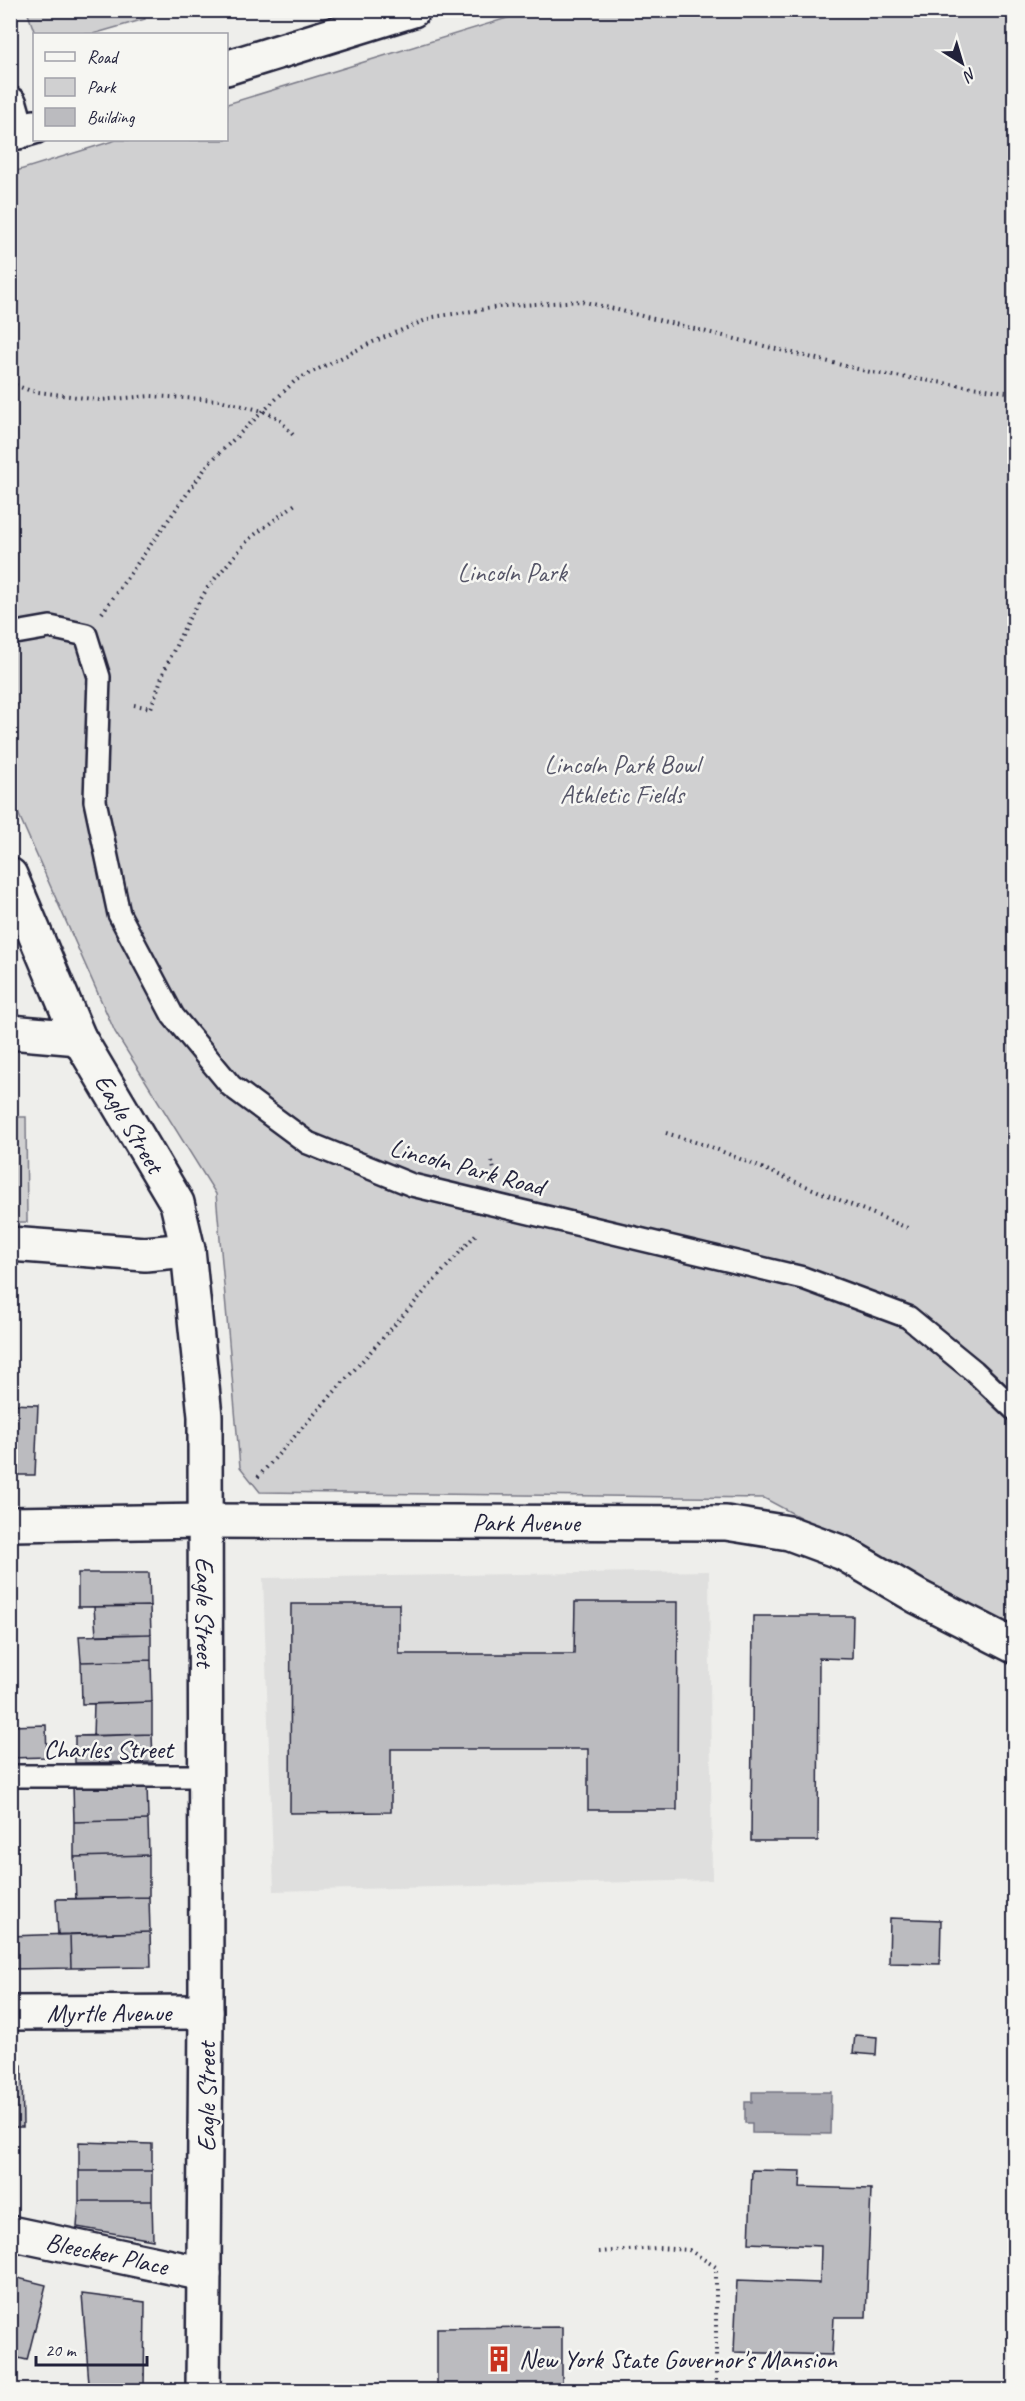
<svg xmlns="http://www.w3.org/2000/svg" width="1025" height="2401" font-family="Caveat,sans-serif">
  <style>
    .built { fill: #dfdfde }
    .green { fill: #d0d0d1; stroke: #797986; stroke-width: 1.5 }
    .water { fill: #a7a7af; stroke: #727281; stroke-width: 1.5 }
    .building { fill: #bbbbbf; stroke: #22223b; stroke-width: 1.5 }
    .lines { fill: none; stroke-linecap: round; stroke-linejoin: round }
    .lane-casing { stroke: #22223b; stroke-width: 26 }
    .street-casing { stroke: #22223b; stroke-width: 38 }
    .secondary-casing { stroke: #22223b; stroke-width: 38 }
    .path { stroke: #22223b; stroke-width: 4; stroke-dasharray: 1.5 4.5; stroke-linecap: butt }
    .lane { stroke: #f6f6f2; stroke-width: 21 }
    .street { stroke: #f6f6f2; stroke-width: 33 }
    .secondary { stroke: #f6f6f2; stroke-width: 33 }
    .labels { text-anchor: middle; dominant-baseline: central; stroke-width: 5; stroke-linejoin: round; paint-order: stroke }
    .park-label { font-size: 26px; fill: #565668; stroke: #f6f6f2 }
    .street-label { font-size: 26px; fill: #22223b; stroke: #f6f6f2 }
    .poi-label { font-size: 26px; fill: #22223b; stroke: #f6f6f2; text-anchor: start }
  </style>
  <rect width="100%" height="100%" fill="#eeeeeb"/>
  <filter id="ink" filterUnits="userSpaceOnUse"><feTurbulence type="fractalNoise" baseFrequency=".0167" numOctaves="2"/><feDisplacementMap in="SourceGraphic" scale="12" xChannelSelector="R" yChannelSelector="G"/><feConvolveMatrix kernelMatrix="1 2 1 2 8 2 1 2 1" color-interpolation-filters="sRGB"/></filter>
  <g filter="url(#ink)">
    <!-- built -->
    <path class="built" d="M709,1571L712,1880L274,1891L263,1578Z"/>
    <!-- green -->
    <path class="green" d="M27,11H142L145,19L93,34H35Z
      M530,11H1014V1632L764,1498L260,1492L240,1467L216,1194L115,1032L11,797L10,173L116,140H226L227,104Z
      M11,1117H26L27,1222H11Z"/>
    <!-- water -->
    <path class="water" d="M752,2092H831L830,2134L752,2133V2123H745V2102H752Z"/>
    <!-- building -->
    <path class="building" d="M179,10H203L181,17Z
      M10,1404L38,1405L35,1475H10Z
      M78,1573H149L150,1606L78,1607Z
      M575,1602H678L677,1810H588V1749H391V1812L290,1813L291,1604H399V1654H574Z
      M150,1606L151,1634L96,1635L94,1607Z
      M753,1616H853L852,1659L819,1658L818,1841H751Z
      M151,1634V1660L81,1662L79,1636Z
      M151,1660L152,1702L82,1704L81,1662Z
      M152,1702V1734L93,1736L94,1704Z
      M46,1725L47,1757L10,1758V1726Z
      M152,1734L153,1762L75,1763V1736Z
      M147,1784L148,1820L74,1822L73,1786Z
      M148,1820L149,1855L74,1857V1822Z
      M149,1855V1897L76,1899L74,1857Z
      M149,1897L150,1932L58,1935L56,1899Z
      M890,1918L941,1920L940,1964L889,1963Z
      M150,1932L151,1967L71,1968L70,1934Z
      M70,1934L71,1968L10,1969V1936Z
      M855,2035L877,2037L876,2055L853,2053Z
      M22,2065L23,2127H10V2066Z
      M79,2142L152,2144V2171H79Z
      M752,2170L801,2171L800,2187L871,2189L866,2317H834L832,2355L734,2352L737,2280L820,2283L821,2246L749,2243Z
      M79,2171H152V2201H79Z
      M79,2201H152L153,2240L77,2227Z
      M10,2276L46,2285L27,2360L10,2356Z
      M82,2294L145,2302L144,2390L89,2383Z
      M562,2327V2390H437V2328Z
      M53,2386L93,2390H53Z"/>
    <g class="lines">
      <!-- lane casing -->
      <g class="lane-casing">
        <path id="lane" d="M10,634L50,627L86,635L99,677L95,801L119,914L173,1016L231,1086L308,1143L412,1185L803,1278L908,1317L974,1371L1014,1409
          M10,1776H205"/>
      </g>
      <!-- street casing -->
      <g class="street-casing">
        <g id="street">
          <path d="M10,104L18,132"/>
          <path d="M10,1032L79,1038"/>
          <path d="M10,1244L145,1254L188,1250"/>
          <path id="s1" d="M10,1524L205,1521L726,1523L789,1533L843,1553L918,1597L1014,1646"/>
          <path id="s2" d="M10,2013L206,2012"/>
          <path id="s3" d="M10,2233L204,2274"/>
        </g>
      </g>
      <!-- secondary casing -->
      <g class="secondary-casing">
        <g id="secondary">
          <path d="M226,68L413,10"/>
          <path d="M10,134L34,127"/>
          <path id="s4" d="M10,875L79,1038L177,1203L188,1250L205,1416L206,2012L203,2390"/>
        </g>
      </g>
      <!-- path -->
      <path class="path" d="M10,383L31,391L100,400L151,396L219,400L263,411L278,418L294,436
        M102,613L209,463L296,380L373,342L433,317L506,306L581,301L874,373L1014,393
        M134,705L151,708L164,671L187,622L208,587L249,539L298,502
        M666,1133L711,1147L910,1229
        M492,1161L495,1174
        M258,1477L478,1232
        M599,2252L658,2248L689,2250L716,2267V2390"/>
      <!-- lane -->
      <use href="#lane" class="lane"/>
      <!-- street -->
      <use href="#street" class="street"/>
      <!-- secondary -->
      <use href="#secondary" class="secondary"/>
    </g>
  </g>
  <!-- icons -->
  <defs>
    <g id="building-bare" transform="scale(2.07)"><path d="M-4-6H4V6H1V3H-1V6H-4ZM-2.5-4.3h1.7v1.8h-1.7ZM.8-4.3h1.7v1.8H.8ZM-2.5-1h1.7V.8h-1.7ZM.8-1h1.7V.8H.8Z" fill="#c8321e" stroke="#f6f6f2" stroke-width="2.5" paint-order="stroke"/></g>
  </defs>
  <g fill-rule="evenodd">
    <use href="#building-bare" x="499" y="2359"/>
  </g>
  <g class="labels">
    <!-- park labels -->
    <g class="park-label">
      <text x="512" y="572">Lincoln Park</text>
      <text x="622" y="764">Lincoln Park Bowl<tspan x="622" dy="30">Athletic Fields</tspan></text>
    </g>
    <!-- street labels -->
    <g class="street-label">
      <text stroke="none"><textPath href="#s4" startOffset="276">Eagle Street</textPath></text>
      <text transform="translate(467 1167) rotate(15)">Lincoln Park Road</text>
      <text stroke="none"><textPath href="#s1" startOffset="516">Park Avenue</textPath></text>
      <text stroke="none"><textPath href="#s4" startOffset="780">Eagle Street</textPath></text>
      <text x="108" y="1749">Charles Street</text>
      <text stroke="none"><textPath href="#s2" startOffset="99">Myrtle Avenue</textPath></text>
      <text transform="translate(206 2097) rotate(-90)">Eagle Street</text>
      <text stroke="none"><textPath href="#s3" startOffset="99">Bleecker Place</textPath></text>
    </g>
    <!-- poi labels -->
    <g class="poi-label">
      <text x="519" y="2359">New York State Governor's Mansion</text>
    </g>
  </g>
  <!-- margin -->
  <rect width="1025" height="2401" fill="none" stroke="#f6f6f2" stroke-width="36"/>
  <rect x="18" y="18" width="989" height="2365" fill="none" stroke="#22223b" stroke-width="2" filter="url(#ink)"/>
  <!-- legend -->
  <rect x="33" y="33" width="195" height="108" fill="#f6f6f2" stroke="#a1a1a9" stroke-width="1.5"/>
  <rect x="45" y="52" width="30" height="9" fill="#f6f6f2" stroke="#a1a1a9" stroke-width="1.5"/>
  <text x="87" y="63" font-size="18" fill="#22223b">Road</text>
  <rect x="45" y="78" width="30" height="18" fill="#d0d0d1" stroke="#a1a1a9" stroke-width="1.5"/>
  <text x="87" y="93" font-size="18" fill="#22223b">Park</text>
  <rect x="45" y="108" width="30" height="18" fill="#bbbbbf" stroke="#a1a1a9" stroke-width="1.5"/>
  <text x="87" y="123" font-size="18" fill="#22223b">Building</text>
  <!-- north arrow -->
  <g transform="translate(962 63) rotate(143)" stroke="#f6f6f2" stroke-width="4.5" paint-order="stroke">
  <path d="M0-4.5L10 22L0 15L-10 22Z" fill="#22223b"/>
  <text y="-9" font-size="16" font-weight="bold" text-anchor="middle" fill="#22223b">N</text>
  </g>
  <!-- scale -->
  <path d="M36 2356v9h111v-9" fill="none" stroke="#22223b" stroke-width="3"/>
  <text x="45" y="2356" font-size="18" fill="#22223b" stroke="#f6f6f2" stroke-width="4.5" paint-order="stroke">20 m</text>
</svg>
